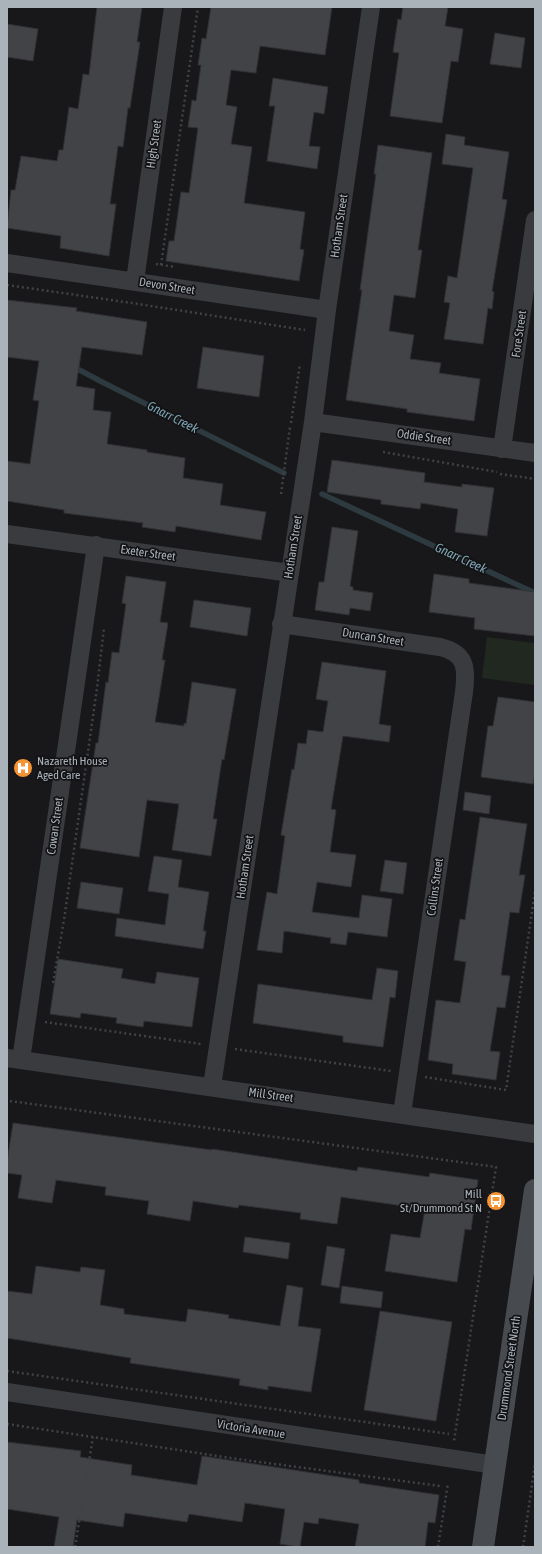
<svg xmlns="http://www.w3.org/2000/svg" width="542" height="1554" font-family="'Asap Condensed',sans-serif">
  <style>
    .green { fill: #202820 }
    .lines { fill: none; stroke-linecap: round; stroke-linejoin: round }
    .stream { stroke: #2d3a3f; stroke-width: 5.5 }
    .building { fill: #424347; stroke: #323236 }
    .path { stroke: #3f4246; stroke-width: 2.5; stroke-dasharray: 2 3; stroke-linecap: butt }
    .minor { stroke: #393b3f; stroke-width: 18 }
    .secondary { stroke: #474a4f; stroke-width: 22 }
    .labels { text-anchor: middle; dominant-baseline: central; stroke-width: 3.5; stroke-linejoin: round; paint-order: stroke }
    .street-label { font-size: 12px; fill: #aab2ba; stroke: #131315 }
    .poi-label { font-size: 12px; fill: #aab2ba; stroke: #131315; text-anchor: start }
    .water-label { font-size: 13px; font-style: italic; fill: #80a6b5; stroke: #131315 }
  </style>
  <rect width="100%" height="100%" fill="#18181a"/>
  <!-- green -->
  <path class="green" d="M487,637L535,643V685L482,678Z"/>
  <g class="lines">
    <!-- stream -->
    <path class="stream" d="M72,366L104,383L284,473
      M322,494L535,593"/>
  </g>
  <!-- building -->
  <path class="building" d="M97,7H142L137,42H140L130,108H128L123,147L118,146L110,204H116L109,256L60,248L61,236L7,228L11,190H15L21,156L57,161L59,150H63L69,107L78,109L83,74L89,75Z
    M211,7H332L325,55L260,46L256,73L231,70L226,105L237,107L231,144L252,147L244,203L305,212L300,249L304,250L299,281L166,261L169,241H174L181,192L189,193L198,128L188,127L192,100L196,101L201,65H198L202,38L206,39Z
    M403,7H448L445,26L463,29L458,62L451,61L442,123L390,116L399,53L393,52L398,19L401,20Z
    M7,24L38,29L33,61L7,57Z
    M495,33L525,38L521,68L490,64Z
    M273,78L328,87L324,114L314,112L309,146L320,147L317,169L267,161L275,106H269Z
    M446,134L465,137L464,145L509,152L502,199L507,200L492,291L494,292L492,309L488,308L483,344L444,339L450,303L444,302L448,276L457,278L473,168L442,164Z
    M378,145L432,153L418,250H422L415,298L394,295L389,331L414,335L410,359L441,363L439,373L480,379L474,421L407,412V409L346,400L362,290H360L376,174H374Z
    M7,300L77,308L76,311L147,322L142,355L82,347L76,386L95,389L93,410L111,412L107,444L147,450V452L185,458L183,478L223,484L220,505L266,512L261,540L176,526L175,532L142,527L143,523L64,513V510L7,501V461L30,464L39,401L33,400L39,361L7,357Z
    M203,347L264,356L259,397L197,388Z
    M332,460L425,473L424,482L462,487V484L494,488L487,536L455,532L458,509L421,503L420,509L381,504V500L327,492Z
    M332,527L358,531L350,586L353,587V590L373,593L370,611L350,608L349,615L315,610L319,582H324Z
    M434,574L469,579V583L535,592V636L474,629L475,618L429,612Z
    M126,576L166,582L160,622L168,623L162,660H165L155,722L184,726V723L186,724L192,682L236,689L224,760L222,759L213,819H217L211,856L172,850L179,804L147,800L139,857L80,848L96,743H98L106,682L108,683L112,652L119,653L126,604L122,603Z
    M194,600L251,608L247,636L190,627Z
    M322,662L386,671L379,724L391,726L389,742L343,736L331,809L336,810L330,852L356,855L351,887L317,882L312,912L359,918L362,895L392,899L387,937L348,932L346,945L330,943L331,938L284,931L282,953L257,950L267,892L277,894L285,836L281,835L292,769L294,770L298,743L306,744L308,730L323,732L328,701L316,699Z
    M498,697L535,702V773L533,784L481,777L488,726H493Z
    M465,792L491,796L489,814L463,810Z
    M480,817L527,824L519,875H525L519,913L510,912L501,975L510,976L505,1008L497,1007L490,1051L500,1052L496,1080L452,1074L453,1064L428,1060L436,1000L460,1003L466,962L454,960L460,919L465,920Z
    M154,856L182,860L178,887L209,892L203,931H206L203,949L115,936L117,918L165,925L169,894L148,891Z
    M385,860L407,863L403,894L380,891Z
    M81,882L123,888L119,914L77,908Z
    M58,959L123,969L121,978L155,984L157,972L199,978L192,1027L144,1021L143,1027L116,1023L117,1018L81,1013L80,1018L50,1014Z
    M377,968L398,971L395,998L390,997L383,1047L343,1042V1036L253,1023L258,984L372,1000Z
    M13,1123L212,1150V1149L357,1171L358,1167L429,1177L430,1173L478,1180L471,1230L465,1229L457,1282L385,1271L391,1234L420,1238L425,1209L341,1197L337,1224L300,1219L301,1213L239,1205L238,1208L193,1201L190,1221L147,1214L149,1201L105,1195L106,1187L56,1180L52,1203L18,1198L22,1175L7,1173V1162Z
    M245,1237L290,1243L288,1259L243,1252Z
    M327,1246L345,1249L339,1288L321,1285Z
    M36,1266L80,1272L81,1267L105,1270L100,1305L124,1309V1314L186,1322L188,1309L229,1315L228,1318L280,1326L287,1285L303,1288L298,1326L321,1329L311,1392L268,1386V1390L239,1385L240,1379L130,1363L131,1358L7,1338V1291L32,1294Z
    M342,1286L383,1292L381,1308L340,1303Z
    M380,1311L452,1322L436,1421L364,1410Z
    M7,1442L81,1451L80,1457L132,1465L131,1475L197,1485L202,1456L359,1480V1483L439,1495L435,1523L428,1522L425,1547H355L359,1524L319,1518L318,1524L304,1522L300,1547H299L280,1544L285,1509L245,1503L242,1522L189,1514L187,1522L125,1513L123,1527L77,1520L73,1547H54L59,1517L7,1509Z"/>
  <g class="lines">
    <!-- path -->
    <path class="path" d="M156,264L175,267
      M161,265L198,7
      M7,285L132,303L305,330
      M291,423L300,364
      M383,452L497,472
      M500,474L535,479
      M281,494L290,427
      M53,983L64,920L97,688L104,628
      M45,1022L201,1044
      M235,1049L391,1071
      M425,1077L506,1090L535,891
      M10,1101L496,1167L454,1441
      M7,1371L449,1434
      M7,1424L237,1459L440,1486
      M75,1547L93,1437
      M438,1547L448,1483
      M523,1547L535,1464"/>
    <!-- minor -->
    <path class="minor" d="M7,263L327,310
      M135,281L173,7
      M313,422L535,453
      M502,449L535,220
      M7,534L290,573
      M281,624L440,647C466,653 467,668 464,692L402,1114
      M7,1058L535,1134
      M21,1060L96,545
      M212,1086L313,422L327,310L371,7
      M7,1392L495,1465"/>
    <!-- secondary -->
    <path class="secondary" d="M483,1547L535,1190"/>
  </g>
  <!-- icons -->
  <defs>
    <g id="hospital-disc" transform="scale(1)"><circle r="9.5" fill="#f69334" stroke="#131315"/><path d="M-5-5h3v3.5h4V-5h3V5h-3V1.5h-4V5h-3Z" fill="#fff"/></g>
    <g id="bus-disc" transform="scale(1)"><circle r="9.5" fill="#f69334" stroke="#131315"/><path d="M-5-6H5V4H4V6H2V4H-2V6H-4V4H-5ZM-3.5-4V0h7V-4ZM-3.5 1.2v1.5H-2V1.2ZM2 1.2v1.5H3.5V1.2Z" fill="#fff"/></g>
  </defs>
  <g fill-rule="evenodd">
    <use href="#hospital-disc" x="23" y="768"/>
    <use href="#bus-disc" x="496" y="1201"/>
  </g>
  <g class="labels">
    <!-- street labels -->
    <g class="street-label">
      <text transform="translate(154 144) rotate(-82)">High Street</text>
      <text transform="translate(339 226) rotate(-82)">Hotham Street</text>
      <text transform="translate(167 286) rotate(9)">Devon Street</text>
      <text transform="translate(519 334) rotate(-82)">Fore Street</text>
      <text transform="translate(424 437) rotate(8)">Oddie Street</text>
      <text transform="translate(293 547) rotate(-81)">Hotham Street</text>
      <text transform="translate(148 553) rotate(8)">Exeter Street</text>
      <text transform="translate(373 637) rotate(9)">Duncan Street</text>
      <text transform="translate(55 826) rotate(-82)">Cowan Street</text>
      <text transform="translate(245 867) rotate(-82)">Hotham Street</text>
      <text transform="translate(435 887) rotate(-82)">Collins Street</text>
      <text transform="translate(271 1095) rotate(8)">Mill Street</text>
      <text transform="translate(509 1368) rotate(-82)">Drummond Street North</text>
      <text transform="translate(251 1429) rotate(9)">Victoria Avenue</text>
    </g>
    <!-- poi labels -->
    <g class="poi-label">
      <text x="37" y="761">Nazareth House<tspan x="37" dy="14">Aged Care</tspan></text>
      <text x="482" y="1194" text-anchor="end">Mill<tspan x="482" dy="14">St/Drummond St N</tspan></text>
    </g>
    <!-- water labels -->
    <g class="water-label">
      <text transform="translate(173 417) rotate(27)">Gnarr Creek</text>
      <text transform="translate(461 558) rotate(25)">Gnarr Creek</text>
    </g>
  </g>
  <!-- border -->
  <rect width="542" height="1554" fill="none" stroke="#aab2ba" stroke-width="16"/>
</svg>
